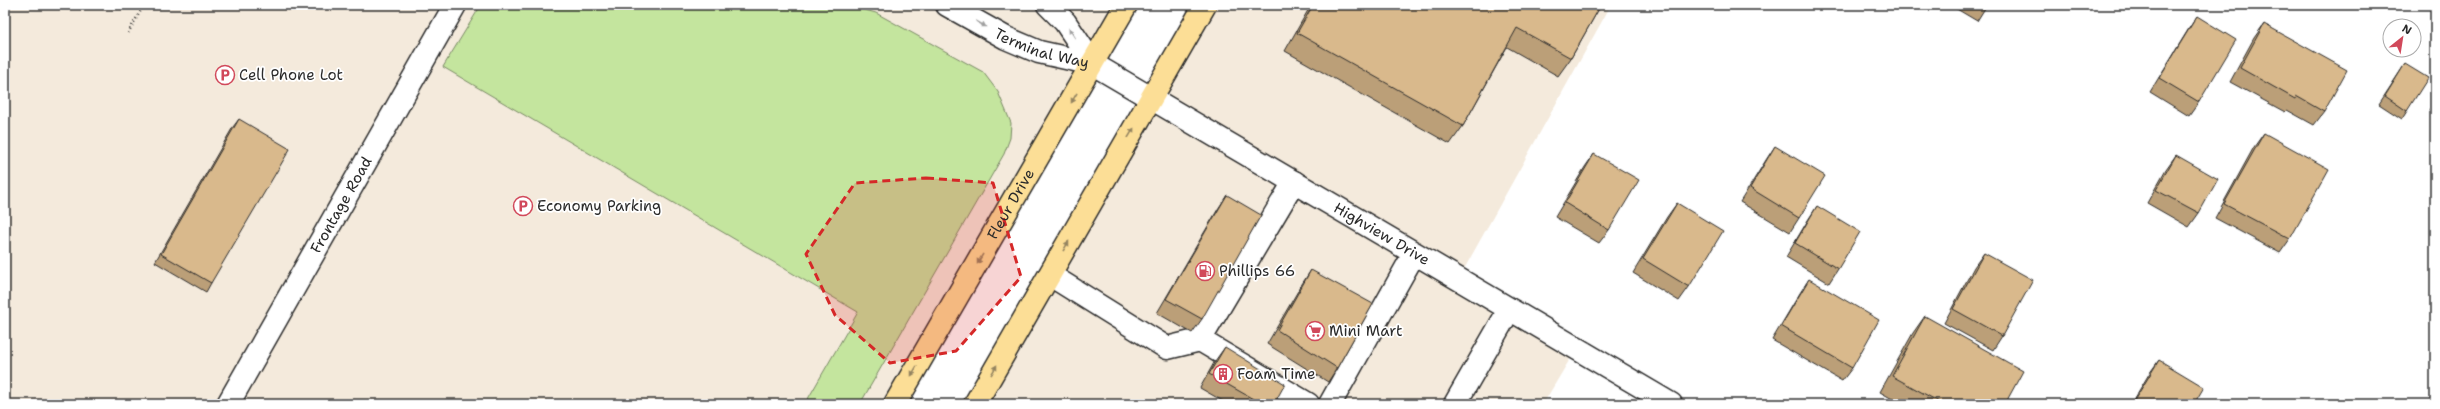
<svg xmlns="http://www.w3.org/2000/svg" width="2440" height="409" font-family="'Shantell Sans',sans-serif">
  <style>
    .built { fill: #f4eadc }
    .green { fill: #c4e59e; stroke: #788864 }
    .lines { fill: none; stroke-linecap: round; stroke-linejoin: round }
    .lane-casing { stroke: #2b2b2b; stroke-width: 25 }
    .street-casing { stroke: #2b2b2b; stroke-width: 25 }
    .primary-casing { stroke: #2b2b2b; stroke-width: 25 }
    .path { stroke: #2b2b2b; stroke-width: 2.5; stroke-dasharray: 1 3; stroke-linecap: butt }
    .lane { stroke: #fff; stroke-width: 22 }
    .street { stroke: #fff; stroke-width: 22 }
    .primary { stroke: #fcde96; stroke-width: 22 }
    .wall { fill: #bb9f78; stroke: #2b2b2b }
    .building { fill: #d9b98c; stroke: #2b2b2b }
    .oneway { fill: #a0a0a0 }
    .oneway2 { fill: #948460 }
    .marked { fill: #d62828; fill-opacity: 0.2; stroke: #d62828; stroke-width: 3; stroke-dasharray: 8 5; stroke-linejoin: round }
    .labels { text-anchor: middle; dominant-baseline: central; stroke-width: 3.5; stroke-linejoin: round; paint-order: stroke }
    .street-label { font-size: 15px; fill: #2b2b2b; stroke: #fff }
    .poi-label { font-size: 15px; fill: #2b2b2b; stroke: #fff; text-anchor: start }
  </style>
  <rect width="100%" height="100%" fill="#fff"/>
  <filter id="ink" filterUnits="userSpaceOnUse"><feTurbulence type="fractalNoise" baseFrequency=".025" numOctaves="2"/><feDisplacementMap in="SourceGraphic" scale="8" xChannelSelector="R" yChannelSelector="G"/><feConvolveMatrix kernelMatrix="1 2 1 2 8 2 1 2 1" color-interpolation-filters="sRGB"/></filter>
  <g filter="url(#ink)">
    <!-- built -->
    <path class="built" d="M5,5H1126L895,404H5Z
      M1205,5H1611L1458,280L1576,349L1543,404H975Z"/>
    <!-- green -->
    <path class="green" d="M481,5H847L876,13L983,72L998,92L1011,123L1010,138L1004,154L860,404H805L858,312L443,67Z"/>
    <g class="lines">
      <!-- lane casing -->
      <g class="lane-casing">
        <g id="lane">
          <path id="s1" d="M947,5L1006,38L1039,52L1093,64"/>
          <path d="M1048,5L1065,22L1093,64"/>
          <path d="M1050,275L1167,348L1200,340L1308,404"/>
          <path d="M1200,340L1294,182"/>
          <path id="s2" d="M228,404L455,5"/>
          <path d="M1330,404L1414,254"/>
          <path d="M1455,404L1509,310"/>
        </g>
      </g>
      <!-- street casing -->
      <g class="street-casing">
        <g id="street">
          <path id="s3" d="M1093,64L1671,404"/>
        </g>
      </g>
      <!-- primary casing -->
      <g class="primary-casing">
        <g id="primary">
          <path id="s4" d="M895,404L1126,5"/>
          <path d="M975,404L1205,5"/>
        </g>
      </g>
      <!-- path -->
      <path class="path" d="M128,33L144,5"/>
      <!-- lane -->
      <use href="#lane" class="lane"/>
      <!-- street -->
      <use href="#street" class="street"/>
      <!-- primary -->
      <use href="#primary" class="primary"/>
    </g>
    <!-- wall -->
    <path class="wall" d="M1311,5H1601L1571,58L1558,76L1507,47L1463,126L1450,144L1285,51Z
      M1950,5H1987L1977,21Z
      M2197,16L2199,102L2189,116L2150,92L2188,30Z
      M2264,24L2324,112L2314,125L2287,110L2285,112L2230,82L2254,38Z
      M2405,64L2407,111L2402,119L2379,104Z
      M2435,101V114L2429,110Z
      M239,119L211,283L206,292L155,262L233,127Z
      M2264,133L2290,239L2280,253L2215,218L2254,147Z
      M1775,146L1799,218L1790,232L1740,202L1766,160Z
      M1594,154L1609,230L1599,243L1555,217L1585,167Z
      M2176,155L2199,213L2189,227L2147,203L2166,169Z
      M1227,195L1202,319L1192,333L1157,313L1218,209Z
      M1677,203L1689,287L1679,301L1633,273L1667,217Z
      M1817,206L1838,269L1829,283L1786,257L1808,220Z
      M1984,253L2002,336L1993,350L1944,323L1974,267Z
      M1311,270L1337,368L1328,382L1267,344L1302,284Z
      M1809,279L1852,368L1842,381L1772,340L1800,293Z
      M1925,316L2005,404H1901L1880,392L1913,333Z
      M1225,347L1274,404H1228L1200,388L1215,361Z
      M2159,360L2194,404H2131L2149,374Z"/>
    <!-- building -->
    <path class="building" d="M1313,5H1601L1571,58L1517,28L1463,126L1297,33Z
      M2197,16L2236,40L2199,102L2159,78Z
      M2264,24L2347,70L2324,112L2296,96L2295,99L2240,68Z
      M2405,64L2428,78L2407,111L2385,96Z
      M239,119L290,149L211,283L161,254Z
      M2264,133L2329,169L2290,239L2224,204Z
      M1775,146L1825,176L1799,218L1750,188Z
      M1594,154L1639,180L1609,230L1565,203Z
      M2176,155L2218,179L2199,213L2156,190Z
      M1227,195L1261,215L1202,319L1166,299Z
      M1677,203L1723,231L1689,287L1643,259Z
      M1817,206L1860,232L1838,269L1795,243Z
      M1984,253L2033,280L2002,336L1953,309Z
      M1311,270L1373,304L1337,368L1277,330Z
      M1809,279L1879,320L1852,368L1781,326Z
      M1925,316L2023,371L2005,404H1943L1892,376Z
      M1225,347L1285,384L1274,404H1262L1209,374Z
      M2159,360L2204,387L2194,404H2132Z"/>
    <!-- one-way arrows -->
    <defs><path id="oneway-solid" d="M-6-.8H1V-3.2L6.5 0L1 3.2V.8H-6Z"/></defs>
    <g class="oneway">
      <use href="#oneway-solid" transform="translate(981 24) rotate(30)"/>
      <use href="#oneway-solid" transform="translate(1072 33) rotate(-123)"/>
    </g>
    <g class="oneway2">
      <use href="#oneway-solid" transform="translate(1074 98) rotate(120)"/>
      <use href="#oneway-solid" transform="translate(1131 133) rotate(-59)"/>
      <use href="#oneway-solid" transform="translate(1066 246) rotate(-60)"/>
      <use href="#oneway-solid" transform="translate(980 259) rotate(120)"/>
      <use href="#oneway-solid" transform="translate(994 370) rotate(-60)"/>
      <use href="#oneway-solid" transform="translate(914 371) rotate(120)"/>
    </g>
  </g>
  <!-- marked area -->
  <path class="marked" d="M926,178L993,183L1021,277L956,351L890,363L835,315L806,254L855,183Z"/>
  <!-- icons -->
  <defs>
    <g id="parking-ring" transform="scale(1)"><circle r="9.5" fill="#fff" stroke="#d1495b" stroke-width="1.5"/><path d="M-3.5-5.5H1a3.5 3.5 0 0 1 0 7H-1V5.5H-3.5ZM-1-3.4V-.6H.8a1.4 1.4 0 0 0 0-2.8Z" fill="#d1495b"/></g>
    <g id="fuel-ring" transform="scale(1)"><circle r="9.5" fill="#fff" stroke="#d1495b" stroke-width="1.5"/><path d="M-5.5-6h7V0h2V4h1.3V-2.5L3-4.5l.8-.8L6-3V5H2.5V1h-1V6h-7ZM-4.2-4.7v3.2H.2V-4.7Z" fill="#d1495b"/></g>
    <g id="supermarket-ring" transform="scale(1)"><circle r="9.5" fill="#fff" stroke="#d1495b" stroke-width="1.5"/><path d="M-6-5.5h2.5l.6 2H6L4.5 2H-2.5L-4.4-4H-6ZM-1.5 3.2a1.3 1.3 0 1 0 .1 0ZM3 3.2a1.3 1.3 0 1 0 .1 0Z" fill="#d1495b"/></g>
    <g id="building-ring" transform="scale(1)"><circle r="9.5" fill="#fff" stroke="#d1495b" stroke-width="1.5"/><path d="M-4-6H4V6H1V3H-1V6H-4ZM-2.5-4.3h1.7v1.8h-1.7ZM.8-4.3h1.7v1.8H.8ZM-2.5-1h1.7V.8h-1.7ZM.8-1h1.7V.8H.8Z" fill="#d1495b"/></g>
  </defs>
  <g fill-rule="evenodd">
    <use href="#parking-ring" x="225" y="75"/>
    <use href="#parking-ring" x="523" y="206"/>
    <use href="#fuel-ring" x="1205" y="271"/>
    <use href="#supermarket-ring" x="1315" y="331"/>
    <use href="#building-ring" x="1223" y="374"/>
  </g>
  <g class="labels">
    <!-- street labels -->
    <g class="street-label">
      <text stroke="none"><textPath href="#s1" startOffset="105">Terminal Way</textPath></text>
      <text stroke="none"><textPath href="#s2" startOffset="229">Frontage Road</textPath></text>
      <text stroke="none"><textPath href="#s4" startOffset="231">Fleur Drive</textPath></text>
      <text stroke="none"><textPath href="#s3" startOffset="335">Highview Drive</textPath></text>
    </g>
    <!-- poi labels -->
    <g class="poi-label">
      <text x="239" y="75">Cell Phone Lot</text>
      <text x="537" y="206">Economy Parking</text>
      <text x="1219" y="271">Phillips 66</text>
      <text x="1329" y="331">Mini Mart</text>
      <text x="1237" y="374">Foam Time</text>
    </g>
  </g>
  <!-- margin -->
  <rect width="2440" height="409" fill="none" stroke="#fff" stroke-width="20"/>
  <rect x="10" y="10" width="2420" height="389" fill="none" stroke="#2b2b2b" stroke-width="1.5" filter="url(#ink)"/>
  <!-- north arrow -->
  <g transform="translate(2402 38) rotate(30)"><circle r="19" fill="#ffffff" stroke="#aaaaaa"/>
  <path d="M0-3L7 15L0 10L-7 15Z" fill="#d1495b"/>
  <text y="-6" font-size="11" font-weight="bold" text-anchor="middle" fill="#2b2b2b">N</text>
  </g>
</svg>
